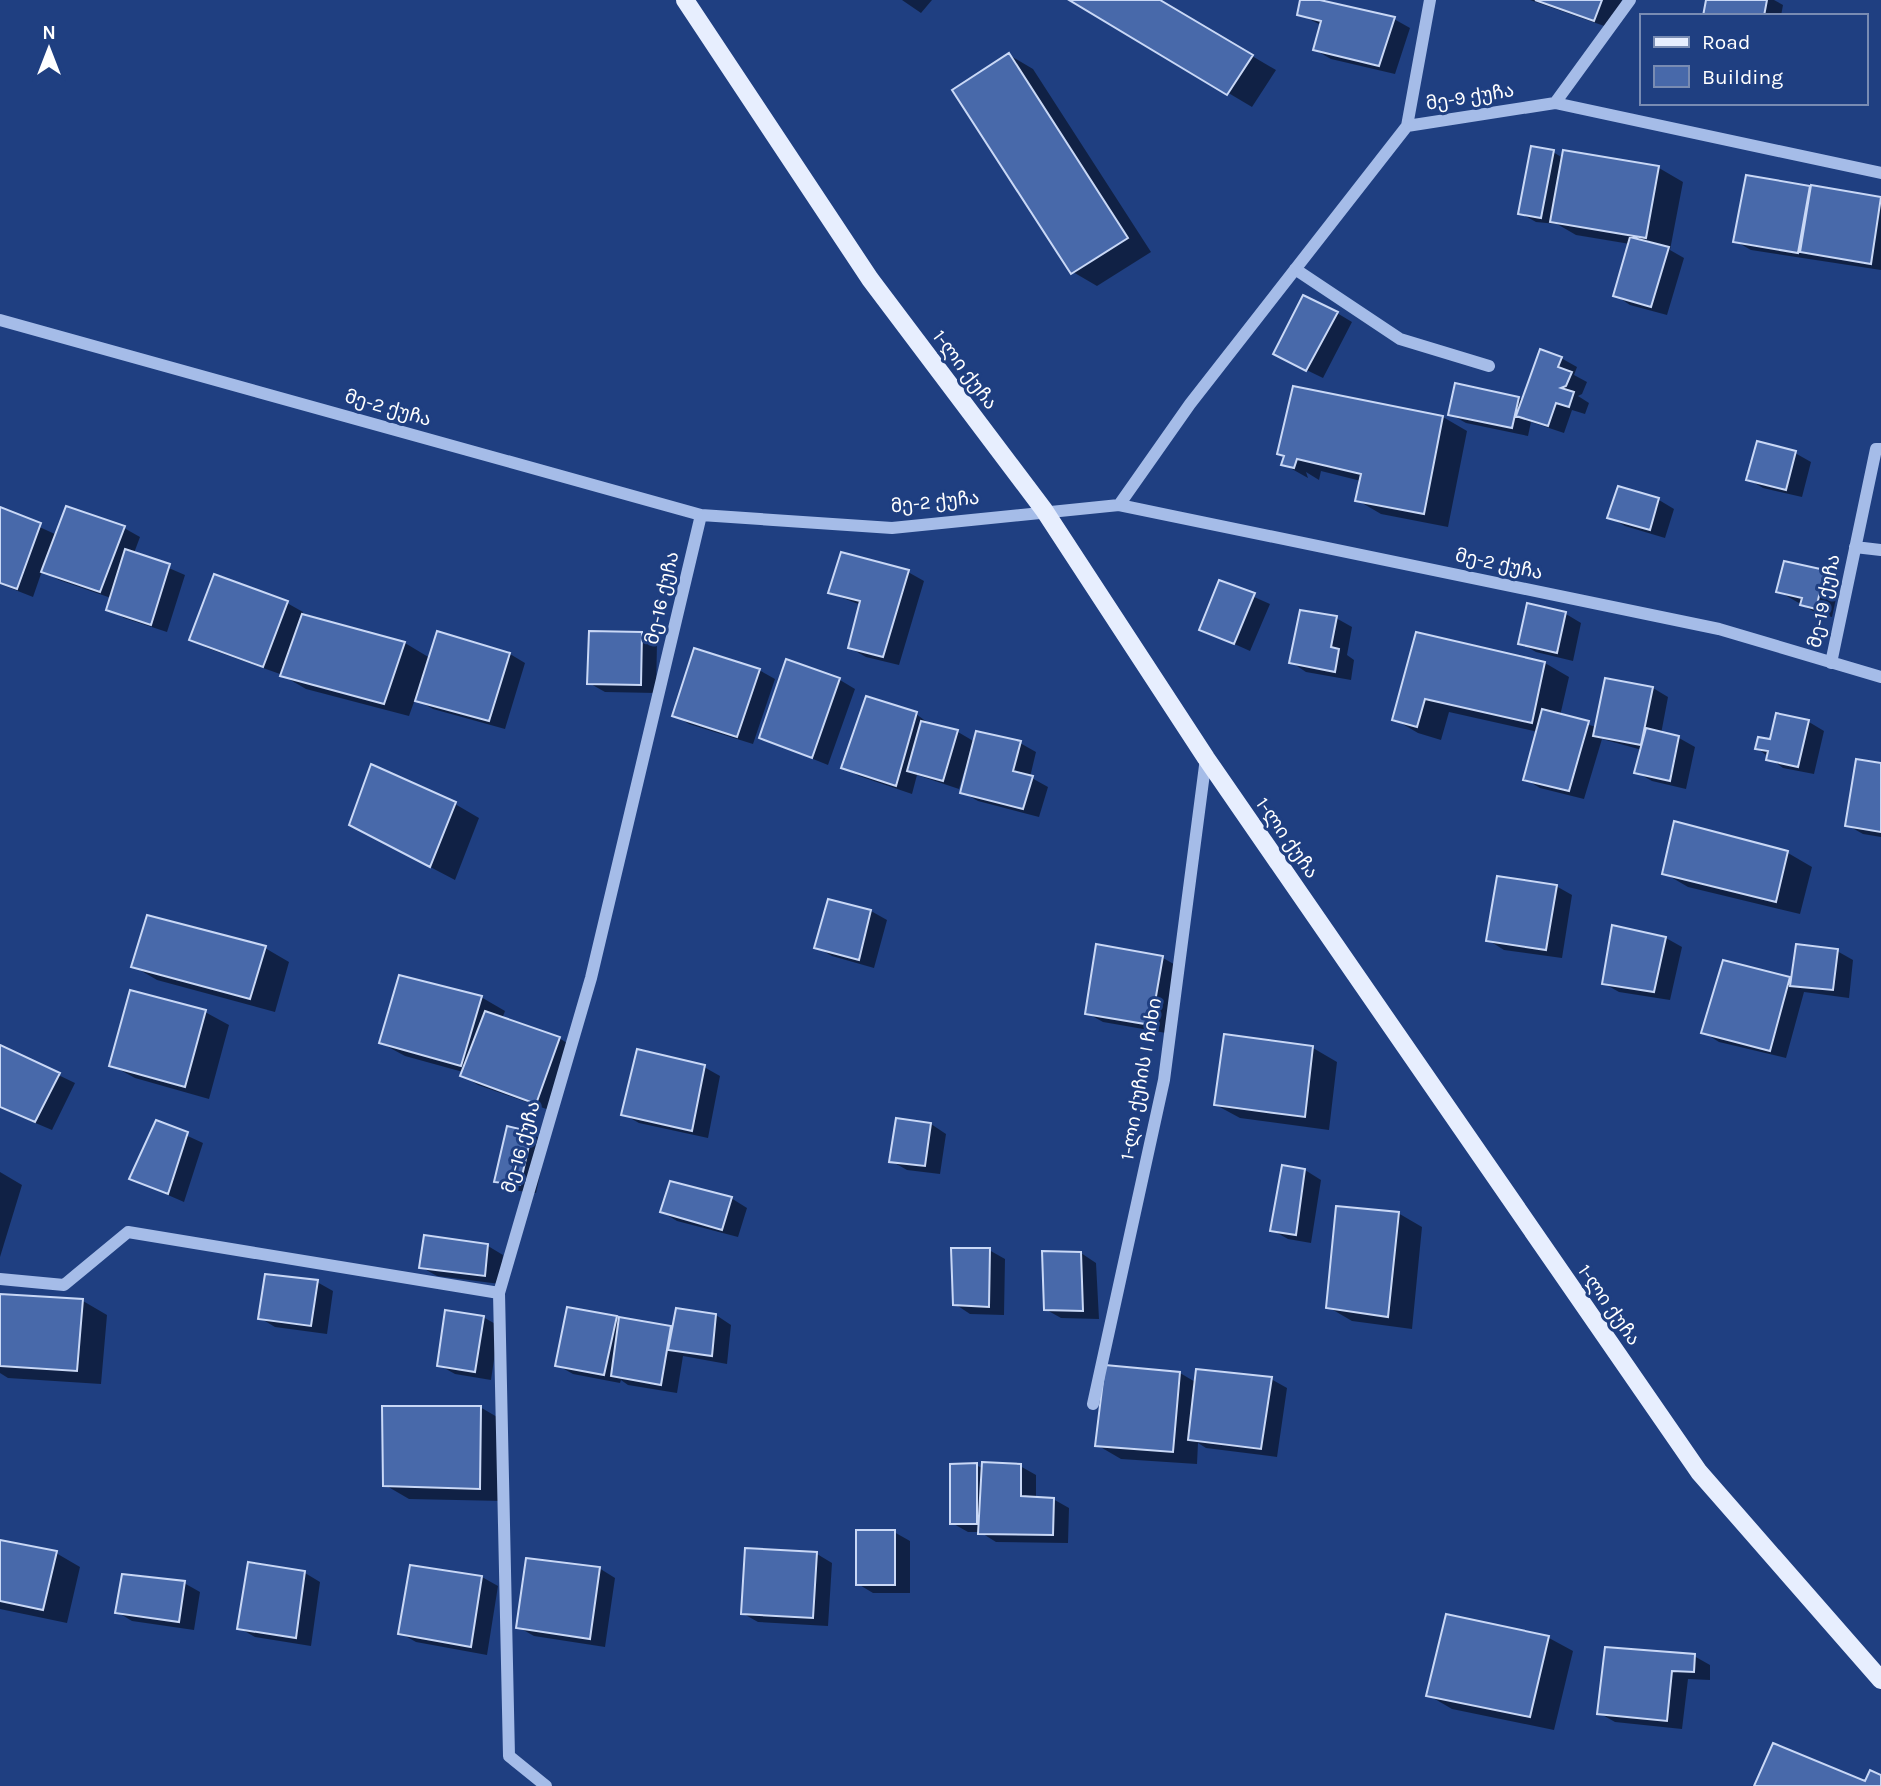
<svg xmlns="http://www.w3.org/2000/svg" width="1881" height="1786" font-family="Karla,'Noto Sans Georgian',sans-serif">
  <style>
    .shadow { fill: #0007 }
    .building { fill: #4869aa; stroke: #c9d8f6; stroke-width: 2 }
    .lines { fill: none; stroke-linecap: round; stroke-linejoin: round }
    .minor { stroke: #a5bce8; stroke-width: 12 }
    .major { stroke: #e7eefe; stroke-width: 18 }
    .labels { text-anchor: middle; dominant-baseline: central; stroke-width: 6; stroke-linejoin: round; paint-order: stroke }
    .street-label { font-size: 19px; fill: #fff; stroke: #1f3f81 }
  </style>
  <rect width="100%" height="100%" fill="#1f3f81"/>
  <!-- shadow -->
  <path class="shadow" d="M902,0H932L921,13Z
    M1072,0H1157L1276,70L1252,107Z
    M1302,0L1394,19L1410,28L1395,74L1331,59L1315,50L1321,25L1299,14Z
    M1530,0H1622L1610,28Z
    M1708,0H1774L1783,5L1781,16H1705Z
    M1009,55L1033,69L1151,252L1097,286L1073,272Z
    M1553,152L1563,158L1564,152L1659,168L1683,182L1670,250L1684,258L1667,315L1630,305L1615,295L1630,244L1576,235L1557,224L1536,222L1520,213Z
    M1748,177L1881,199V270L1751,250L1735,241Z
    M1337,313L1352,322L1323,378L1290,362Z
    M1561,358L1577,367L1574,375L1587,382L1582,394L1578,396L1589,403L1585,414L1572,410L1564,433L1531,422L1528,436L1466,423L1450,414L1519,398L1524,401Z
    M1294,388L1443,417L1467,431L1448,527L1381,514L1357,500L1361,481L1321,471L1319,480L1306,472L1308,478L1283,464L1285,457L1279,453Z
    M1795,453L1811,462L1802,497L1763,488L1748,479Z
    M1619,488L1659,500L1674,509L1665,538L1625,526L1609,517Z
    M0,509L57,535L124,528L140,537L134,553L185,575L167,632L124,618L108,609L111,598L59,580L42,571L33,597L0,584Z
    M1824,571L1840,580L1832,617L1818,614L1778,591Z
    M908,572L924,581L899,665L866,657L850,648L861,605L830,593Z
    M1220,582L1270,604L1250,651L1201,629Z
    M287,603L303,612L301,616L405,643L430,658L439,633L510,654L525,663L505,729L433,709L415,699L409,716L306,689L280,674L207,648L192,639Z
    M1529,605L1566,614L1581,623L1573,661L1536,652L1520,643Z
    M1336,618L1352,627L1347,655L1354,660L1351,680L1306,672L1291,662Z
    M641,633L657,643L656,693L605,692L589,683Z
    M1417,634L1545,663L1569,677L1560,716L1596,727L1653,688L1668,697L1661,734L1679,738L1695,747L1686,789L1652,781L1636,772L1642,750L1602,739L1584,799L1540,788L1525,779L1538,732L1449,712L1441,740L1418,733L1394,719Z
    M788,661L840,680L855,689L828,765L761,738Z
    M759,670L775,679L753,744L689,724L674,715Z
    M916,714L931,725L958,732L975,742L1020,743L1036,752L1030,777L1048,787L1039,817L978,801L962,792L968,769H965L959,789L917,775L912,794L859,776L843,767Z
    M1777,715L1809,722L1824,731L1814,774L1783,768L1757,748L1772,741Z
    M1881,765V837L1863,834L1847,825Z
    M455,804L479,818L455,880L375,838Z
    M1675,824L1788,853L1812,867L1800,914L1688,887L1664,873Z
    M1556,886L1572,895L1562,958L1504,950L1488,940Z
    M829,901L871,911L887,920L874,968L832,956L816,947Z
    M1614,927L1666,938L1682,947L1670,1000L1619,992L1603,983Z
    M1098,946L1163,958L1179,967L1166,1033L1103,1022L1087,1013Z
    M265,948L289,962L275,1012L157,980L133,966Z
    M1837,951L1853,960L1849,998L1804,992L1786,1058L1719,1042L1703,1032Z
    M481,997L505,1011L502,1019L559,1038L575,1048L552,1111L478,1085L462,1075L463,1072L405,1056L381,1043Z
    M205,1012L229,1025L209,1099L135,1078L111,1065Z
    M1226,1036L1313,1048L1337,1062L1329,1130L1240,1118L1216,1105Z
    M0,1047L75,1083L52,1130L0,1108Z
    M704,1067L720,1076L708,1138L639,1123L623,1114Z
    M157,1122L203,1143L184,1202L131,1179Z
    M931,1124L946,1134L940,1174L907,1170L891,1161Z
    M531,1133L547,1143L536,1193L511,1190L496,1181Z
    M1284,1167L1305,1170L1321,1180L1311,1243L1288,1239L1272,1230Z
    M0,1172L22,1185L0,1257Z
    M731,1198L747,1208L738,1237L677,1221L662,1212Z
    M1398,1213L1422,1227L1412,1329L1352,1321L1328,1307Z
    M488,1246L503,1255L500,1284L437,1276L421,1267Z
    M989,1250L1005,1259L1004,1315L970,1314L955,1304Z
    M1081,1253L1096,1263L1099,1319L1061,1318L1045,1309Z
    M317,1282L333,1291L327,1334L275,1327L260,1318Z
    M0,1296L83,1301L107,1315L101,1384L8,1378L0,1373Z
    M716,1315L731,1325L727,1364L683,1356L677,1393L628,1385L621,1380L620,1383L573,1374L557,1365L616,1318L674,1330Z
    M483,1317L499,1326L491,1380L455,1374L439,1365Z
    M1180,1373L1197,1383L1271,1379L1287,1388L1277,1457L1206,1448L1198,1443L1197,1464L1121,1459L1097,1445Z
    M480,1407L504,1421V1501L409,1499L385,1485Z
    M976,1465L984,1469L1020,1466L1036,1475V1499H1053L1069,1508L1068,1543L996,1542L980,1532H968L952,1523Z
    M894,1532L910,1541V1593H873L858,1584Z
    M0,1541L56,1553L80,1567L67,1623L0,1609Z
    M817,1554L832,1563L828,1626L758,1622L742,1613Z
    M412,1567L482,1577L498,1586L487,1655L416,1642L400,1633Z
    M599,1568L615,1578L605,1647L534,1636L518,1627Z
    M305,1573L320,1582L311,1646L255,1637L239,1628Z
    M184,1583L200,1592L194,1630L132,1621L117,1612Z
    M1447,1617L1549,1638L1573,1651L1554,1730L1452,1709L1428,1695Z
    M1694,1656L1710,1665V1680L1688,1679L1682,1729L1615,1722L1599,1713Z"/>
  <!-- building -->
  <path class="building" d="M1069,0H1160L1253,55L1227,95Z
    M1300,0H1320L1395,17L1379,66L1313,50L1321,21L1297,15Z
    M1535,0H1602L1594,21Z
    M1706,0H1767L1764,16H1703Z
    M1009,53L1128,238L1071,274L952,90Z
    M1531,146L1554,150L1541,218L1518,214Z
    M1563,150L1659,166L1646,238L1550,222Z
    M1746,175L1810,186L1798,253L1733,242Z
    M1811,185L1881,197L1871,264L1800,252Z
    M1630,237L1669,247L1651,307L1613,296Z
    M1303,295L1338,312L1306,371L1273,354Z
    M1540,349L1562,357L1558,367L1572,372L1566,386L1561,388L1574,392L1569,407L1556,403L1548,426L1516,416Z
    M1455,383L1519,397L1512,428L1448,415Z
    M1293,386L1443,416L1424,514L1355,501L1361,474L1297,459L1294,468L1281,465L1284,456L1277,454Z
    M1757,441L1796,451L1786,490L1746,480Z
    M1618,486L1659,498L1650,530L1607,518Z
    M66,506L125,526L100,592L41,572Z
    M0,507L41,523L17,589L0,583Z
    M125,549L170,564L151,625L106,610Z
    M841,552L909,570L883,657L848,648L860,601L828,593Z
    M1784,561L1825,570L1816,609L1800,605L1802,598L1776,592Z
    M214,574L288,601L263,667L189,640Z
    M1219,580L1255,593L1234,644L1199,630Z
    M1527,603L1566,612L1557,653L1518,644Z
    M1300,610L1337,616L1331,647L1339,649L1335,672L1289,663Z
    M302,614L405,642L384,704L280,676Z
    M437,631L510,653L489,721L415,701Z
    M589,631L642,632L641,685L587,684Z
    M1416,632L1545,662L1532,723L1425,699L1417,727L1392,720Z
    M694,648L760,669L737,737L672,716Z
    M786,659L840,678L812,758L759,738Z
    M1605,678L1653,687L1641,745L1593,736Z
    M866,696L917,712L896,786L841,768Z
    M1542,709L1589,721L1569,791L1523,780Z
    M1776,713L1809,720L1798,767L1766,760L1768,751L1755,749L1758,737L1770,739Z
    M921,721L958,730L943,781L907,771Z
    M1646,728L1679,736L1670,781L1634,773Z
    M976,731L1021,741L1013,771L1033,776L1023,809L960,793Z
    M1856,759L1881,763V832L1845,826Z
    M371,764L456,802L430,867L349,825Z
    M1674,821L1788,851L1776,902L1662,874Z
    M1497,876L1557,885L1546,950L1486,941Z
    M828,899L871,910L859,960L814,948Z
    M147,915L266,946L250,999L131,967Z
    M1612,925L1666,937L1654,992L1602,984Z
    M1096,944L1163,956L1151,1025L1085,1014Z
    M1796,944L1838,949L1833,990L1790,986Z
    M1723,960L1790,977L1770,1051L1701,1033Z
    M399,975L482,996L461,1066L379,1043Z
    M130,990L206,1010L185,1087L109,1066Z
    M485,1011L560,1037L536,1104L460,1076Z
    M1224,1034L1313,1046L1305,1117L1214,1105Z
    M0,1045L60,1073L35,1122L0,1107Z
    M637,1049L705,1065L692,1131L621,1115Z
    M896,1118L931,1123L925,1166L889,1162Z
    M156,1120L188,1132L168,1194L129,1179Z
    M507,1126L532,1132L520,1185L494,1182Z
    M1282,1165L1305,1169L1296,1235L1270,1231Z
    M670,1181L732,1197L722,1230L660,1212Z
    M1336,1206L1399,1212L1388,1317L1326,1308Z
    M424,1235L488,1244L485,1276L419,1268Z
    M951,1248H990L989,1307L953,1305Z
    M1042,1251L1081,1252L1083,1311L1044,1310Z
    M265,1274L318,1280L311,1326L258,1319Z
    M0,1294L83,1299L77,1371L0,1366Z
    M567,1307L617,1316L604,1375L555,1366Z
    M676,1308L716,1314L712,1356L668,1350Z
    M445,1310L484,1316L475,1372L437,1366Z
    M619,1317L671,1326L661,1385L611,1376Z
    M1105,1365L1180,1372L1173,1452L1095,1446Z
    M1196,1369L1272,1377L1261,1449L1188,1440Z
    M382,1406H481L480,1489L383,1486Z
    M982,1462L1021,1464V1496L1054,1498L1053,1535L978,1534Z
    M977,1463V1524H950V1464Z
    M856,1530H895V1585H856Z
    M0,1540L57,1551L43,1610L0,1601Z
    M745,1548L817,1552L813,1618L741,1614Z
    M526,1558L600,1567L590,1639L516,1628Z
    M248,1562L305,1571L296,1638L237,1629Z
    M410,1565L482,1576L471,1647L398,1634Z
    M122,1574L185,1581L179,1622L115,1613Z
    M1446,1614L1549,1636L1530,1717L1426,1696Z
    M1605,1647L1695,1654L1694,1672L1672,1671L1667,1721L1597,1714Z
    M1773,1743L1865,1781L1870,1770L1881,1775V1786H1754Z"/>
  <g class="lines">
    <!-- minor -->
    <path class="minor" d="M1555,103L1630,0
      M1407,126L1430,0
      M1295,269L1400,339L1489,366
      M0,320L701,515L892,528L1119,505L1719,629L1881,677
      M1119,505L1190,404L1407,126L1555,103L1881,173
      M1855,547L1881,550
      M1831,663L1876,449H1881
      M0,1279L64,1285L128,1232L499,1293
      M1093,1404L1164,1080L1206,758
      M546,1786L509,1756L499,1293L591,978L701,515"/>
    <!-- major -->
    <path class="major" d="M685,0L870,279L1044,510L1206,758L1699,1472L1881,1680"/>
  </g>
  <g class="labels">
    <!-- street labels -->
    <g class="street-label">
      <text transform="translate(1470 97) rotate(-9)">მე-9 ქუჩა</text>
      <text transform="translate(965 370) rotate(53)">1-ლი ქუჩა</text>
      <text transform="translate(388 408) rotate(16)">მე-2 ქუჩა</text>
      <text transform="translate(935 502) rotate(-6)">მე-2 ქუჩა</text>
      <text transform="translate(1499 564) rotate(12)">მე-2 ქუჩა</text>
      <text transform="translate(662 598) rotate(-77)">მე-16 ქუჩა</text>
      <text transform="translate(1824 601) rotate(-78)">მე-19 ქუჩა</text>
      <text transform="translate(1287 838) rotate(55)">1-ლი ქუჩა</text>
      <text transform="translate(1141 1079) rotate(-80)">1-ლი ქუჩის I ჩიხი</text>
      <text transform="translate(521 1147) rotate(-74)">მე-16 ქუჩა</text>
      <text transform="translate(1609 1305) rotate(55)">1-ლი ქუჩა</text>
    </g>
  </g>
  <!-- legend -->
  <rect x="1640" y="14" width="228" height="91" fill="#1f3f81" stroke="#798cb3" stroke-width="2"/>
  <rect x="1654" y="37" width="35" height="10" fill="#e7eefe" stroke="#798cb3" stroke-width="2"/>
  <text x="1702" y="49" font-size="21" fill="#ffffff">Road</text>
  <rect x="1654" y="66" width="35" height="21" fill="#4869aa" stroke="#798cb3" stroke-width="2"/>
  <text x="1702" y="84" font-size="21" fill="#ffffff">Building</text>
  <!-- north arrow -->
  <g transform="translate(49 49)" stroke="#1f3f81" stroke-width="5" paint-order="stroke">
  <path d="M0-5L12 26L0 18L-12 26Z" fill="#ffffff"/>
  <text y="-10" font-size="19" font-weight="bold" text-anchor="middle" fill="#ffffff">N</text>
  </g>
</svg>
